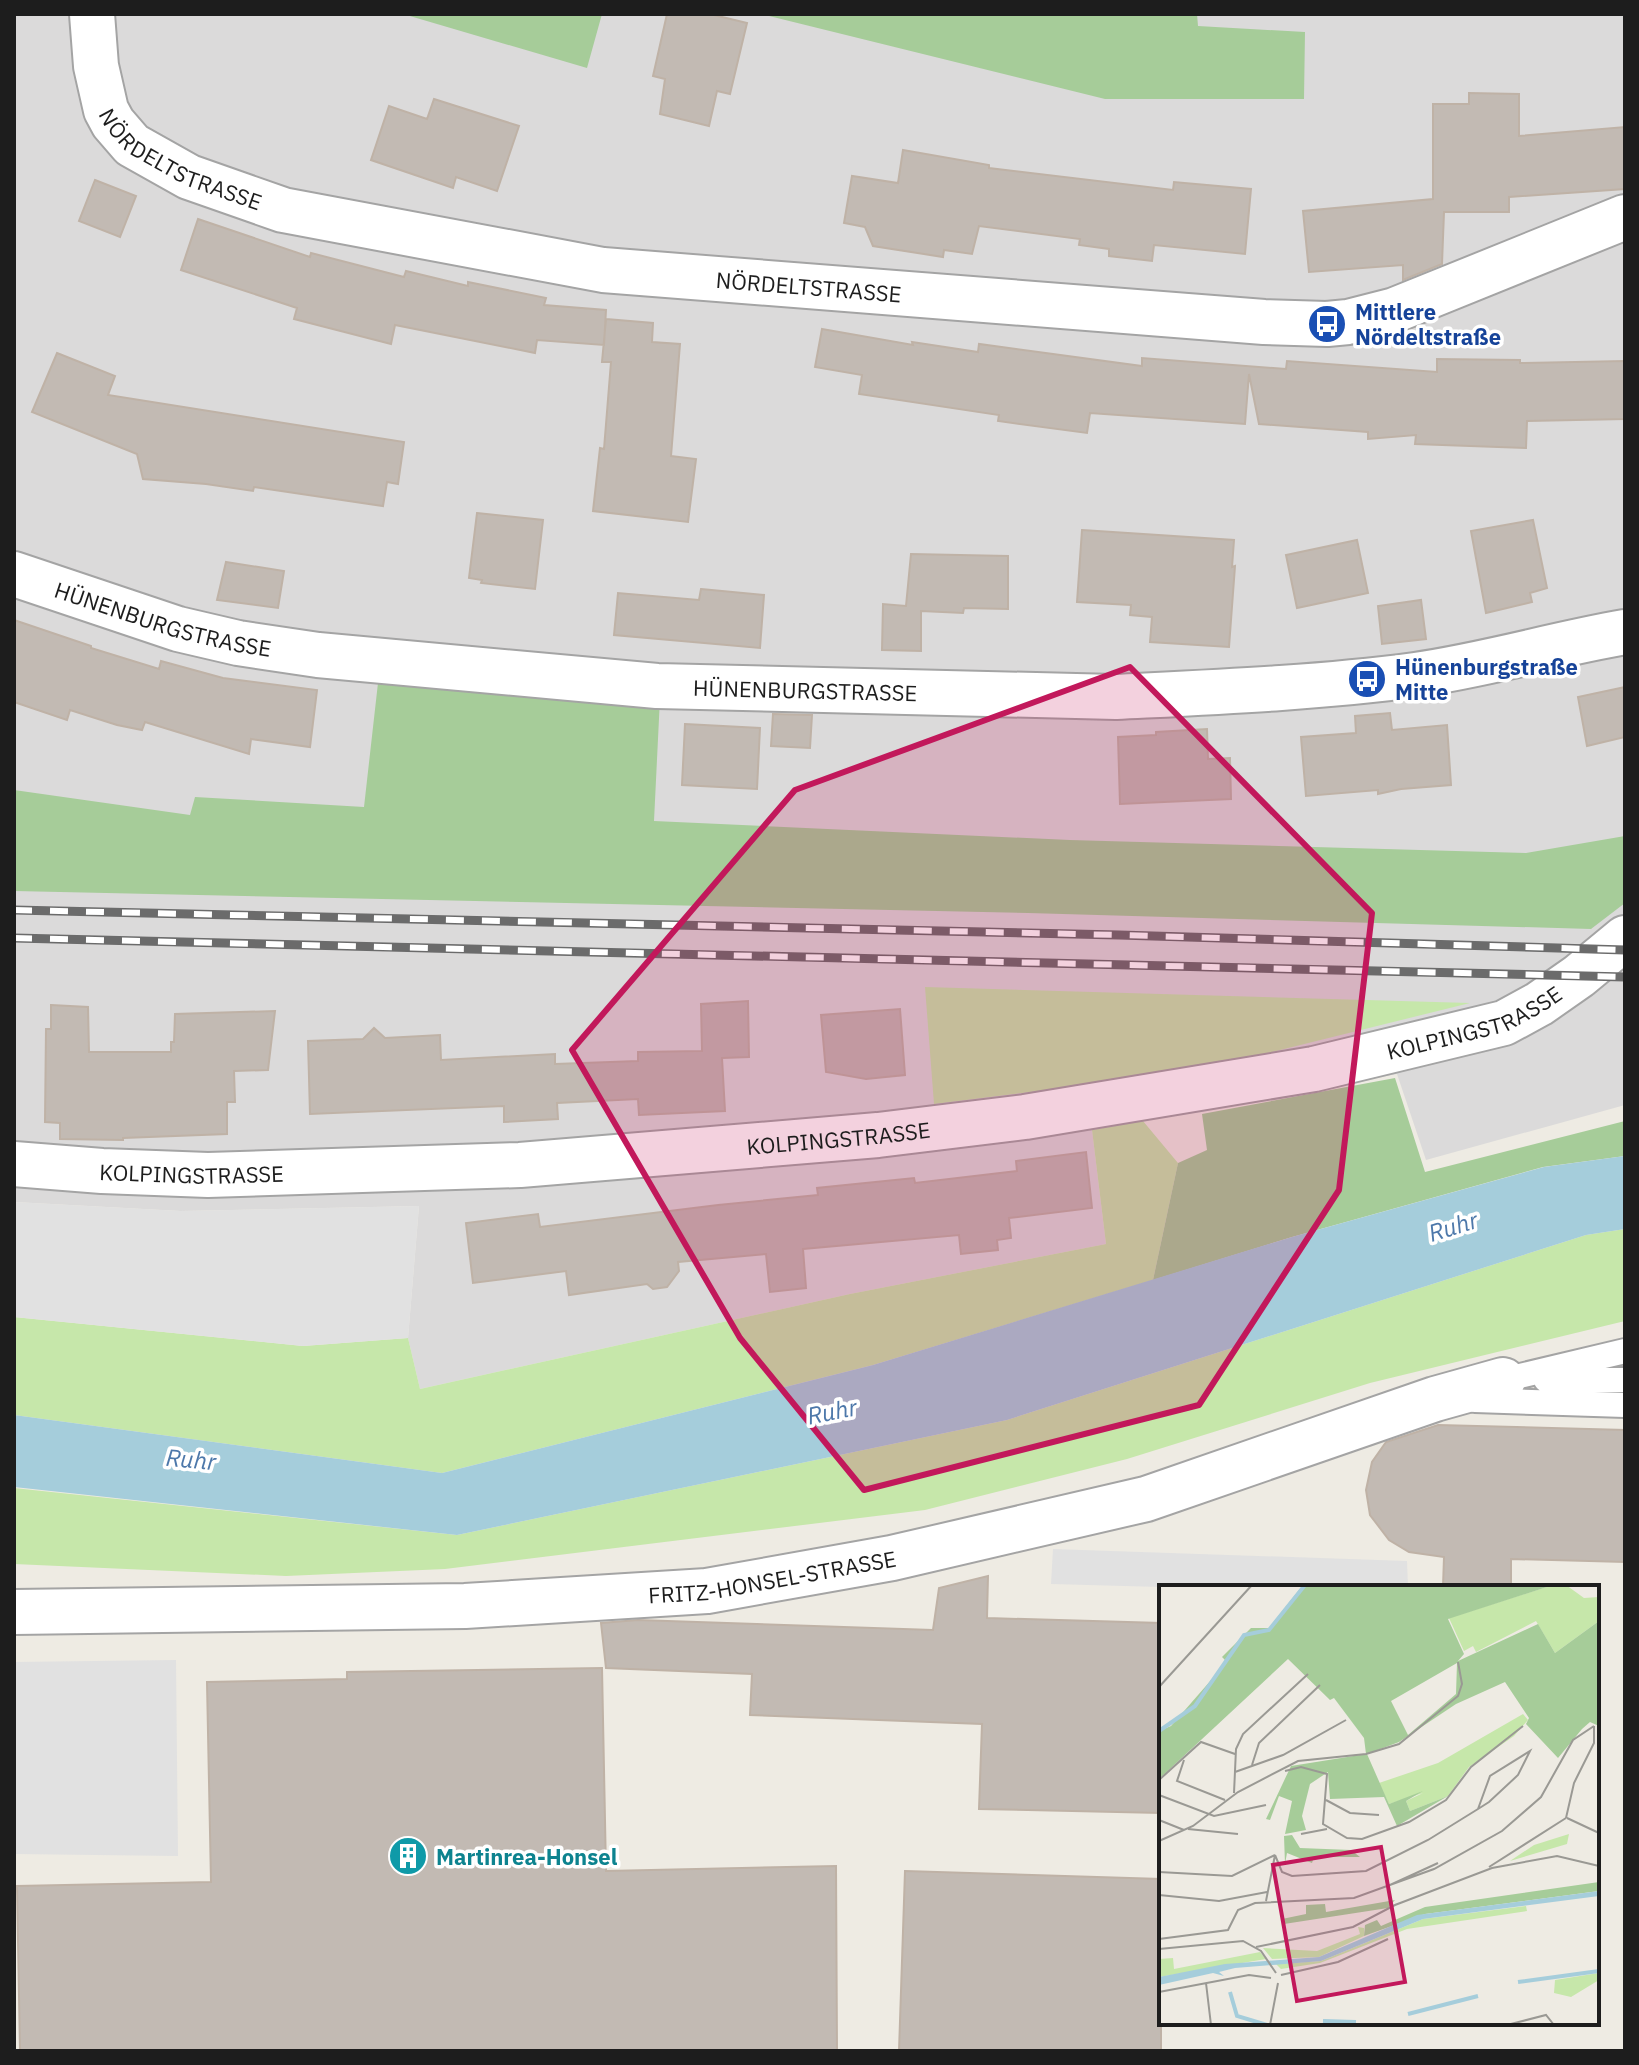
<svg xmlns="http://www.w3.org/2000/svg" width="1639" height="2065" font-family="'IBM Plex Sans',sans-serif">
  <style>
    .residential { fill: #dbdada }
    .grass { fill: #c6e7aa }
    .forest { fill: #a6cc99 }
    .parking { fill: #e1e1e1 }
    .water { fill: #a5cddb }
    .building { fill: #c2bab3; stroke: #bfb2a6; stroke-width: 2 }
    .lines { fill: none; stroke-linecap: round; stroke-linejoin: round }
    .service-casing { stroke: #a4a4a4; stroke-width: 28 }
    .minor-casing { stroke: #a4a4a4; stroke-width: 48 }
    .service { stroke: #fff; stroke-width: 24 }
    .minor { stroke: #fff; stroke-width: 44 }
    .rail-casing { stroke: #6b6b6b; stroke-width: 9 }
    .rail { stroke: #fff; stroke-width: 6; stroke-dasharray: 18; stroke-linecap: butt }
    .marked { fill: #c2185b; fill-opacity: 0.2; stroke: #c2185b; stroke-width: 6; stroke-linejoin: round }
    .labels { text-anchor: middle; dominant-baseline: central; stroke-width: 7; stroke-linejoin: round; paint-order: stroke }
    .street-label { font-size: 22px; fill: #1d1d1d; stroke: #fff }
    .transit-label { font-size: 22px; font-weight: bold; fill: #164399; stroke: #fff; text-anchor: start }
    .culture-label { font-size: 22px; font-weight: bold; fill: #0d838f; stroke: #fff; text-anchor: start }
    .water-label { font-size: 24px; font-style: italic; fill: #4d78aa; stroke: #fff }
    .inset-river { fill: none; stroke: #a5cddb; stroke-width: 4 }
    .inset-road { fill: none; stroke: #9a9994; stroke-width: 2 }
    .view { fill: #c2185b; fill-opacity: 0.15; stroke: #c2185b; stroke-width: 4 }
    .inset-edge { fill: none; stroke: #1d1d1d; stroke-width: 4 }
  </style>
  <rect width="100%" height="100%" fill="#eeebe3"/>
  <!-- residential -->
  <path class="residential" d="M14,14H1625V1105L1426,1160L1397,1074L1092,1130L1106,1244L850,1294L420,1389L408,1338L419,1206L181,1211L14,1202Z"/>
  <!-- grass -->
  <path class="grass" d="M925,987L1470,1003L1191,1072L934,1104Z
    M1143,1121L1178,1163L1153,1280L873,1365L442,1473L14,1415V1317L303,1346L408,1338L420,1389L850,1294L1106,1244L1092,1130Z
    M1625,1229V1321L1370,1383L1127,1459L925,1510L445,1569L286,1576L14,1564V1488L457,1535L1007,1420L1586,1235Z"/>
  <!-- forest -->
  <path class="forest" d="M403,14H602L587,68Z
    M761,14H1197L1198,26L1305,32L1304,99H1105Z
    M379,674L660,698L654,821L1070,840L1526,853L1625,836V903L1591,929L1028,913L14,891V790L190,815L195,797L364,807Z
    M1395,1078L1425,1172L1625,1121V1156L1543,1167L1292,1237L1153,1280L1178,1163L1207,1150L1202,1114Z"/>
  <!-- parking -->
  <path class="parking" d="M14,1202L181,1211L419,1206L408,1338L303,1346L14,1317Z
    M1053,1549L1407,1561L1408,1587H1161L1051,1584Z
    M176,1660L178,1856L14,1854V1662Z"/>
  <!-- water -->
  <path class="water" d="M1625,1156V1229L1586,1235L1007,1420L457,1535L14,1487V1415L442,1473L873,1365L1292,1237L1544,1167Z"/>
  <!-- building -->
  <path class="building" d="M667,14H710L747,23L730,94L717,91L709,126L660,114L665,79L653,76Z
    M1469,93L1519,94V136L1625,127V189L1509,197V212H1444L1442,264L1403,280V265L1309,272L1303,211L1433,199V104H1469Z
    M434,99L519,126L497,191L456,177L453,188L371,160L389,106L427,119Z
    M903,150L989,165V168L1173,190L1174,182L1251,189L1245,254L1154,245L1152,261L1109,256V249L1079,245L1080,239L979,226L972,254L944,250L943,257L873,246L865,227L844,223L852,176L898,183Z
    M95,180L136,196L120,237L79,221Z
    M198,219L310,257L311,253L404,277L406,271L468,286V282L546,298L544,305L606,310L604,345L537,340L535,353L395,325L391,344L294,319L297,308L181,270Z
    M606,319L653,323L652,342L680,344L671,456L696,459L688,522L593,511L600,448L604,449L611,362H602Z
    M822,329L913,345L912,342L978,352L979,344L1142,366V358L1286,369L1287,361L1437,372V359L1520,360V363L1625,361V419L1527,421L1526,448L1415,444L1416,435L1368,439V432L1259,424L1249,374L1245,424L1090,413L1087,433L998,421L999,415L859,394L862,375L815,367Z
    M57,353L115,376L108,395L404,442L398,484L387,482L383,506L254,487L253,491L206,484L143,479L137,454L32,412Z
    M477,513L543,520L535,589L481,583L482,580L469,578Z
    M1533,520L1547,588L1530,593L1532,602L1486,613L1471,531Z
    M1082,530L1234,540L1232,567L1235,566L1229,647L1150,642L1152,617L1130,615L1131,605L1077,602Z
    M1357,540L1368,593L1297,608L1286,555Z
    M911,554L1008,556V609L964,608L963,613L921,611V651L882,650L883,604L906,606Z
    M226,562L284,571L278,608L217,600Z
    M701,589L764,595L760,648L614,635L618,593L699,600Z
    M1421,600L1426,639L1382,644L1378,606Z
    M14,620L91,646V648L159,669L161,661L223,678L317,690L310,747L251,739L249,754L145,722L142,730L117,725L70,710L67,720L14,702Z
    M1625,687V737L1587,746L1578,697Z
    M1390,713L1392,730L1447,725L1451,785L1401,789L1378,794V790L1306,796L1301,737L1356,733L1355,716Z
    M773,714L812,715L810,748L771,746Z
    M685,724L760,728L757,789L682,785Z
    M1207,729L1208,759L1230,758L1231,799L1120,804L1118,737L1156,735V732Z
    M748,1001L749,1057L722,1058L725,1111L639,1115L638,1099L557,1103L558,1119L504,1122V1106L310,1114L308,1041L363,1039L374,1028L385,1038L440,1035L441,1060L555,1054V1064L638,1061V1052L702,1051L701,1004Z
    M51,1005L88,1007L89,1052H171V1042H174L175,1014L275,1011L268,1070L234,1071L235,1102H227V1134L123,1138V1140L60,1139V1123L45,1122L46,1029H51Z
    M900,1009L905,1075L866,1079L826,1072L821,1015Z
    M1086,1152L1092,1208L1009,1218L1011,1238L997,1240L998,1250L961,1254L959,1235L803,1249L806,1288L770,1292L766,1254L678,1262L679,1271L667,1287L653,1289L647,1284L569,1295L566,1271L473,1283L466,1223L538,1214L540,1227L718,1205L818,1195L817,1188L914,1178L915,1183L1017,1171L1016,1161Z
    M1438,1425L1625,1430V1562L1511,1559V1587H1443L1444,1557L1409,1552L1389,1540L1370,1515L1366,1490L1372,1462L1386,1442Z
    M988,1576L987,1618L1161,1623V1813L979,1809L982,1724L750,1715L752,1674L606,1668L601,1623L638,1620L933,1630L939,1588Z
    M602,1668L606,1871L836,1866L837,2051H20L17,1886L211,1882L207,1682L347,1679V1672Z
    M905,1871L1161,1879V2051H899Z"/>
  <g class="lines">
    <!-- service casing -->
    <g class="service-casing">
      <path id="service" d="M1503,1380L1625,1351
        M1546,1380H1625
        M1475,1400L1625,1405"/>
    </g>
    <!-- minor casing -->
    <g class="minor-casing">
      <g id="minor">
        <path id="s1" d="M92,14L96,66L106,110L113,123L132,145L189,177L283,210L603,270L1264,322L1327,324L1348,322L1395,310L1625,217"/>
        <path id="s2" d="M14,574L178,629L238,643L318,655L657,686L1116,697C1216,692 1316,688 1415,675C1486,665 1555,644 1625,632"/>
        <path id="s3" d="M14,1164L102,1171L208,1175L520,1165L878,1135L1025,1117L1314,1069L1504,1023L1539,1004L1579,976L1625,938"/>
        <path id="s4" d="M14,1612L465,1606L707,1591L892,1558L1146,1499L1435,1399L1503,1380"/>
      </g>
    </g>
    <!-- service -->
    <use href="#service" class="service"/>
    <!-- minor -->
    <use href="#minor" class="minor"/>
    <!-- rail casing -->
    <g class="rail-casing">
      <path id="rail" d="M14,910L1119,935L1625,950
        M14,938L1625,977"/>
    </g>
    <!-- rail -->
    <use href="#rail" class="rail"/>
  </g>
  <!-- marked area -->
  <path class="marked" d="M1130,667L1372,913L1339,1190L1199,1405L864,1490L740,1338L572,1050L795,790Z"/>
  <!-- icons -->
  <defs>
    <g id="bus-disc" transform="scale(2)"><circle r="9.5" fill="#1a4fb4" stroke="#fff"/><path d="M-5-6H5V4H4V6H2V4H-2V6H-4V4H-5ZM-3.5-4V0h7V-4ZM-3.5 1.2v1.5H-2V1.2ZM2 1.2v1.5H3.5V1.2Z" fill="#fff"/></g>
    <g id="building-disc" transform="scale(2)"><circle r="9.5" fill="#0f9aa8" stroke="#fff"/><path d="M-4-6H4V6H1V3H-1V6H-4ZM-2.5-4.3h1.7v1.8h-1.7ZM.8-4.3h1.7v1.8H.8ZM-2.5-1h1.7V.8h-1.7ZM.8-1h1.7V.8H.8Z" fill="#fff"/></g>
  </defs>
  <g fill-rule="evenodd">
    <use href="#bus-disc" x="1327" y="324"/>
    <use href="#bus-disc" x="1367" y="679"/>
    <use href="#building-disc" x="408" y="1856"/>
  </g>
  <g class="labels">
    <!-- street labels -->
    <g class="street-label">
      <text stroke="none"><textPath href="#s1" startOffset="190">NÖRDELTSTRASSE</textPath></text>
      <text stroke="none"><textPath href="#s1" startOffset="838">NÖRDELTSTRASSE</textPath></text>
      <text stroke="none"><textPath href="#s2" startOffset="156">HÜNENBURGSTRASSE</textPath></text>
      <text stroke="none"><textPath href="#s2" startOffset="804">HÜNENBURGSTRASSE</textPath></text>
      <text stroke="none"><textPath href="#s3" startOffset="1474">KOLPINGSTRASSE</textPath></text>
      <text stroke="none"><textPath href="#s3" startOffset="826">KOLPINGSTRASSE</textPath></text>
      <text stroke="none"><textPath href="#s3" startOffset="178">KOLPINGSTRASSE</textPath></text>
      <text stroke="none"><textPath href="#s4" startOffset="760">FRITZ-HONSEL-STRASSE</textPath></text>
    </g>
    <!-- transit labels -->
    <g class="transit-label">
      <text x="1355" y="311">Mittlere<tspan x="1355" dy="25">Nördeltstraße</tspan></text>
      <text x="1395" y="666">Hünenburgstraße<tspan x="1395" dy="25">Mitte</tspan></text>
    </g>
    <!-- culture labels -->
    <g class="culture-label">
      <text x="436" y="1856">Martinrea-Honsel</text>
    </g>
    <!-- water labels -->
    <g class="water-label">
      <text transform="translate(1453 1226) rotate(-17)">Ruhr</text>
      <text transform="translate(832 1411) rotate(-11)">Ruhr</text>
      <text transform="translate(191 1459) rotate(5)">Ruhr</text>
    </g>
  </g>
  <!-- overview -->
  <g transform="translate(1159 1585)">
    <rect width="440" height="440" fill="#eeebe3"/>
    <path d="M394,0H407L425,13L440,12V36L396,68L377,36L317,67L314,61L305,66L290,33ZM364,129L369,135L355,151L310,182L289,211L251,226L247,216L264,208L230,219L220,198L279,178ZM410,249L408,259L351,276L375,260ZM367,321L368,326L248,344L161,378L122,384L117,379L162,376L264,334ZM199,342L205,343V351L160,372L113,374L104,363L158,366L201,349ZM101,367L107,374L0,392V374L14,373L15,384ZM440,388V395L412,412L395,408L396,395Z" fill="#c6e7aa"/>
    <path d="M144,0H394L289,34L305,69L299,76L379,39L396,68L440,36V141L431,137L423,144L399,173L367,139L370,133L346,97L297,119L240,157L208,169L230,219L264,206L247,216L251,226L289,211L238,241L225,212L171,214L169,187L151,199L143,231L147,245L126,249L133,216L120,211L111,235L107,234L132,181L207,169L205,153L175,113L171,115L129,74L0,194V146L12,141L53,94L67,76L63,72L92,43H110ZM298,78L297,109L249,150L232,116ZM133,250L141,263L192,265L201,272H155L153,278L128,268L126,279L125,251ZM440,297V306L266,329L205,351L206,340L218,335L222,341L266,322ZM236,315L229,323L125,339L123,334L147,329V320L166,319L167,327Z" fill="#a6cc99" fill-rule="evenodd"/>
    <path d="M440,306V311L264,334L162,376L76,383L60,387L65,391L54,388L0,400V392L66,379L160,372L258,330Z" fill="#a5cddb"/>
    <path class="inset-river" d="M0,146L36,121L85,50L110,45L146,0M359,397L440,386M71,407L78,431L108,440M249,429L319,411M164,436L197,437"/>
    <path class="inset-road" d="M0,102L93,0M25,175L18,196L66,215M93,180L100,158L161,100M126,186L142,182L168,189L164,239L188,253L203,254L250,237L287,215L312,182L364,141M76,187L124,170L187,135M0,195L42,157L76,169M75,208L77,164L84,149L149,89M0,210L55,231L107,220M167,215L191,228L220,230M407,233L415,198L435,158V141M408,233L440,248M0,235L25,245M29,244L79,249M142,249L168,244M0,256L34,241L79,207L139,176L207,169L240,159L299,111L303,99L299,77M116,270L123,287L133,291L207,286L269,255L319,224L330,217L359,190L371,166L331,191L319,224M330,282L407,233M0,287L73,291L116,270M231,300L279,278M0,310L60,316L108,307M107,316L116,270M0,354L69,345L79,325L96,318L195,313L275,284L343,246L382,212L414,155L435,141M97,362L194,342L236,320L333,283L398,271L440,281M0,364L84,356L102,366L117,388M122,390L179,377L229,354M47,398L52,440M0,407L90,390L112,393M111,440L119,398M348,440L387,430L395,440"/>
    <path class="view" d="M222,262L246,397L138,416L114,280Z"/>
    <rect width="440" height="440" class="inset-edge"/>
  </g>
  <!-- border -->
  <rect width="1639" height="2065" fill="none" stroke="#1d1d1d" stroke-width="32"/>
</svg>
